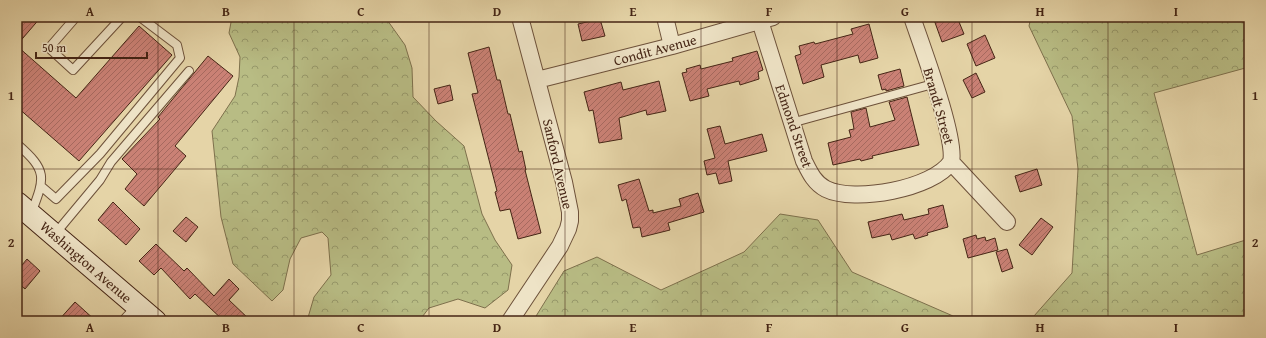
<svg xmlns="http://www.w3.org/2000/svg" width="1266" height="338" font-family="'Gentium Book Plus',serif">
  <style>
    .forest { fill: url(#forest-crowns); stroke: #7e704c }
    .building { fill: url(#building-hatch); stroke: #452515 }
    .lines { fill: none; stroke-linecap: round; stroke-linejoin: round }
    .lane-casing { stroke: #6d513a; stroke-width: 10 }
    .street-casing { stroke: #6d513a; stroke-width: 18 }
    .secondary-casing { stroke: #452515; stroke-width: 24 }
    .lane { stroke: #eee3c6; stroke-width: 8 }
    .street { stroke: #eee3c6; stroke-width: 16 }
    .secondary { stroke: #eee3c6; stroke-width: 22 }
    .grid { fill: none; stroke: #452515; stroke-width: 1; stroke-opacity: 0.55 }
    .labels { text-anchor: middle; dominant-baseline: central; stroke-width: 3.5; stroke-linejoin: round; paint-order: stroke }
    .street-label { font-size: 14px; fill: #452515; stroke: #eee3c6 }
    .neatline { fill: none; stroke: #452515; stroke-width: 1.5 }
    .grid-label { font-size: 13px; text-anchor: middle; font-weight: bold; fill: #452515 }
  </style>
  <defs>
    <pattern id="forest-crowns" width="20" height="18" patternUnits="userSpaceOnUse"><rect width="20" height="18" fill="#b8bc84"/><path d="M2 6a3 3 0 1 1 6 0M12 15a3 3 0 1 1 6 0" fill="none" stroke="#97996b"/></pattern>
    <pattern id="building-hatch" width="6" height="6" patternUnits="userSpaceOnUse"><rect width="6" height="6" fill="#ca8175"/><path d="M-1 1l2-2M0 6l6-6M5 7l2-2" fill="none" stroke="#a6695f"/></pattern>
  </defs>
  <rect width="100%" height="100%" fill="#e5d4a7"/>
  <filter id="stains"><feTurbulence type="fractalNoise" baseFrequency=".005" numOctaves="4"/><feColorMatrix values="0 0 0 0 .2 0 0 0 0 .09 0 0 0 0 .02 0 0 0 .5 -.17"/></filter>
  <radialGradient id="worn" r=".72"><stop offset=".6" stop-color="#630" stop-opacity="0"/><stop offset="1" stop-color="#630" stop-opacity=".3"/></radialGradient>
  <!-- forest -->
  <path class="forest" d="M232,17H385L405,45L412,68L413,97L436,121L464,146L482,214L495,240L512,265L508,290L485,308L458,299L429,308L419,321H307L314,297L331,275L328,238L322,232L301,238L290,259L283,290L272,301L233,264L221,217L212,131L235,96L239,77L240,57L229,33Z
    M1031,17H1249V67L1154,93L1197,255L1249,239V321H533L564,271L597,257L661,290L744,252L780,214L818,220L852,272L953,316H1034L1072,273L1078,169L1072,116L1029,26Z"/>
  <!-- building -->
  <path class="building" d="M17,17H41L17,45Z
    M933,17H957L964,34L942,42Z
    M600,19L605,36L582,41L578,24Z
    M869,24L878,58L860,63L858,55L821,65L824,77L803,84L795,56L801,54L799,46L814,42L815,44L853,34L851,29Z
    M139,26L172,55L79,161L17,107V46L76,98Z
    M985,35L995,58L976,66L967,44Z
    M489,47L497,80H500L508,114H510L519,152L522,151L526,170H525L541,233L518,239L510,209L500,211L495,192L497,191L472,94L478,93L468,53Z
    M757,51L763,70L758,72L759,79L740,85L739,81L707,89L709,96L690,101L682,73L687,72L686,69L700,65L701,69L733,61L732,58Z
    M208,56L233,76L175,146L186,156L144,206L125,189L137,174L122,159L160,119L158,117Z
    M900,69L904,86L886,91V89L882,90L878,75Z
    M976,73L985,92L972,98L963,80Z
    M659,81L666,111L647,115L646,110L619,118L622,139L599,143L593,110L589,111L584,92L621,82L623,90Z
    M450,85L453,100L438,104L434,89Z
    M907,97L919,145L872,156L873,158L861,161L860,159L833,165L828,143L851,137L849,130L854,129L851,112L866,108L870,127L895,120L889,102Z
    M720,126L725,144L762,134L767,151L728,161L732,181L719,184L716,173L707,175L704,161L715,158L707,129Z
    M1037,169L1042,185L1020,192L1015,176Z
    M639,179L649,211L653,210V213L681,206L679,199L698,193L704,212L668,223L670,230L642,237L640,227L633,228L626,199L622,201L618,185Z
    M113,202L140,229L126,245L98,220Z
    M943,205L948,227L927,233L928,235L915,239L913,234L892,240L890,234L872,238L868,222L902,214L904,220L929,214L928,209Z
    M186,217L198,227L186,242L173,231Z
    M1041,218L1053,227L1032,255L1019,245Z
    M976,235L977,239L985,237L986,241L995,238L998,250L968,258L963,239Z
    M156,244L184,271L187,268L214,296L229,279L239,289L229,300L251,321H224L195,294L190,299L161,268L154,275L139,261Z
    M1007,249L1013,268L1002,272L996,252Z
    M27,259L40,271L25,289L17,282V271Z
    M75,302L96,321H58Z"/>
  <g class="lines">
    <!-- lane casing -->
    <g class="lane-casing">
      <path id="lane" d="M76,17L49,48L73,70L122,17
        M791,123L933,84
        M17,144C48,171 45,177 31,214
        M42,187L56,199L100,154L180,58L177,45L140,17
        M55,234L100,180L111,162L189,71"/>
    </g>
    <!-- street casing -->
    <g class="street-casing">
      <path id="street" d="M665,17L672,46
        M912,17C921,44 957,139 951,162L1007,222
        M760,21L804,161C809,171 814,183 826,189C854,203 933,189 951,162
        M537,80L672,46L773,17
        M128,321L140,308
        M510,321L560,246L568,229L570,221V212L564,182L520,17"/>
    </g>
    <!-- secondary casing -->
    <g class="secondary-casing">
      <path id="secondary" d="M17,203L155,321"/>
    </g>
    <!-- lane -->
    <use href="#lane" class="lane"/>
    <!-- street -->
    <use href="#street" class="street"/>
    <!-- secondary -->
    <use href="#secondary" class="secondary"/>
  </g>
  <!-- grid -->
  <path class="grid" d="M158,17V321M294,17V321M429,17V321M565,17V321M701,17V321M837,17V321M972,17V321M1108,17V321M17,169H1249"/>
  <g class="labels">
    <!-- street labels -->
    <g class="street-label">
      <text transform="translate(655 50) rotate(-15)">Condit Avenue</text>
      <text transform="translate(939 106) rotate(74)">Brandt Street</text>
      <text transform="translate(794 126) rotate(71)">Edmond Street</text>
      <text transform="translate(558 164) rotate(77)">Sanford Avenue</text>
      <text transform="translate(86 262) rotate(41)">Washington Avenue</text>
    </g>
  </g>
  <!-- margin -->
  <rect width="1266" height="338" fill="none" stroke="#e5d4a7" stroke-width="44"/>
  <!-- scale -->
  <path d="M36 52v6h111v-6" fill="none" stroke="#452515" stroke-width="2"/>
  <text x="42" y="52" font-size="12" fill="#452515" stroke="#eee3c6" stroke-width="3" paint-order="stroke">50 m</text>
  <rect x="22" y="22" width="1222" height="294" class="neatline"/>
  <g class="grid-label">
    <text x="90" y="16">A</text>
    <text x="226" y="16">B</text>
    <text x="361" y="16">C</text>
    <text x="497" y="16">D</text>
    <text x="633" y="16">E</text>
    <text x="769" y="16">F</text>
    <text x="905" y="16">G</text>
    <text x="1040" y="16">H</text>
    <text x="1176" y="16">I</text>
    <text x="11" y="100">1</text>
    <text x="1255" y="100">1</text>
    <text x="11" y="247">2</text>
    <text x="1255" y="247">2</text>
    <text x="90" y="332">A</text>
    <text x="226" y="332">B</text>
    <text x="361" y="332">C</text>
    <text x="497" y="332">D</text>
    <text x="633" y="332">E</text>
    <text x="769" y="332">F</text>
    <text x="905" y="332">G</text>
    <text x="1040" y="332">H</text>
    <text x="1176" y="332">I</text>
  </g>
  <rect width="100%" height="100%" filter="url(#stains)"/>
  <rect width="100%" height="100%" fill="url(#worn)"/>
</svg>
